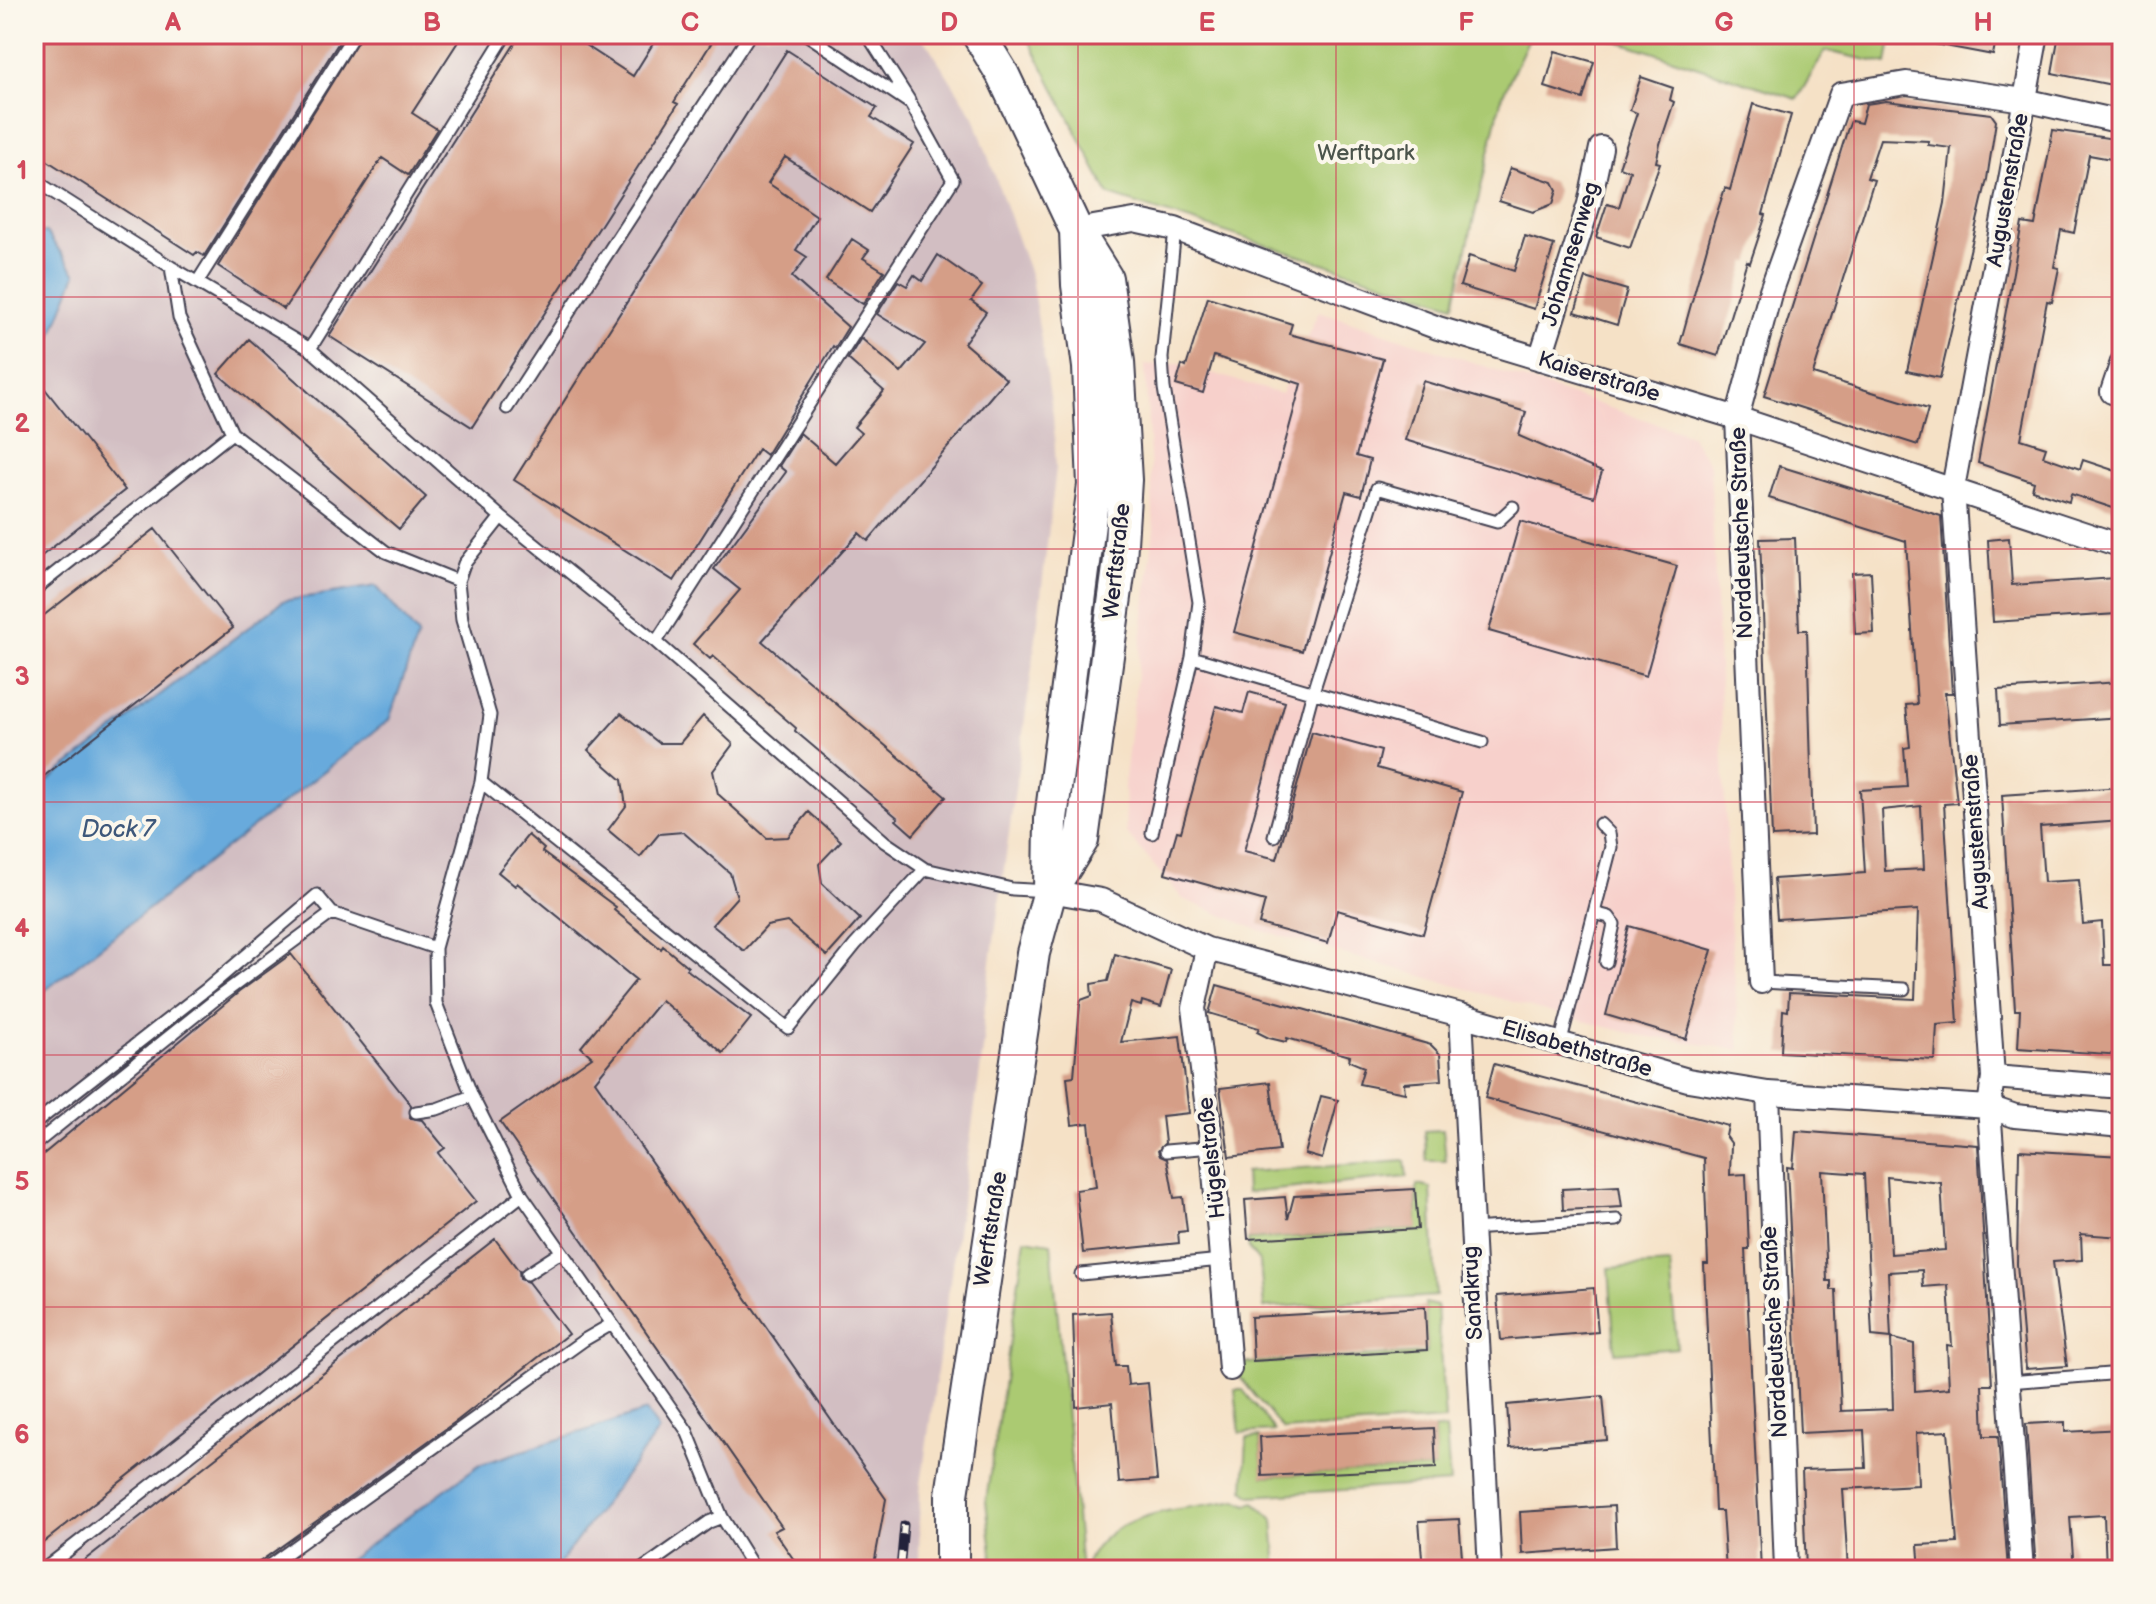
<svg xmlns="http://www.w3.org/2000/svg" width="2156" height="1604" font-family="'Balsamiq Sans',sans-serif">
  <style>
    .built { fill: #f7d0cb }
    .industrial { fill: #d2bec2 }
    .green { fill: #abca72; stroke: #667656; stroke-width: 2 }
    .water { fill: #68aadc; stroke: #45668c; stroke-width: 2 }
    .building { fill: #d59e87; fill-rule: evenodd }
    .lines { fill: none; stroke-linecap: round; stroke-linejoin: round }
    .service-casing { stroke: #423f50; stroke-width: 15 }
    .minor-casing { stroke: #423f50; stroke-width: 26 }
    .secondary-casing { stroke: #423f50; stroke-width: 36 }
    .service { stroke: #fff; stroke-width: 11 }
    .minor { stroke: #fff; stroke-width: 22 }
    .secondary { stroke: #fff; stroke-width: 32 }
    .rail-casing { stroke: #22223b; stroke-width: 9 }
    .rail { stroke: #fbf7ec; stroke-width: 6; stroke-dasharray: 18; stroke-linecap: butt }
    .grid { fill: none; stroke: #d1495b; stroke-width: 2; stroke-opacity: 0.55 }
    .labels { text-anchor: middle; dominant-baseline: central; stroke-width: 8; stroke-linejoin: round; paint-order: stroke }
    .park-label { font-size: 22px; fill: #4b544c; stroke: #fbf7ec }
    .street-label { font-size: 22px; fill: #22223b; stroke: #fbf7ec }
    .water-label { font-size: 24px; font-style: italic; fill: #3e587b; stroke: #fbf7ec }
    .neatline { fill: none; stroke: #d1495b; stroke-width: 3 }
    .grid-label { font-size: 26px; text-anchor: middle; font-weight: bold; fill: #d1495b }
  </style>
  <rect width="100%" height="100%" fill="#fbf7ec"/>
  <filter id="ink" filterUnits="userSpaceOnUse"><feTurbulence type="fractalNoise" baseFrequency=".0125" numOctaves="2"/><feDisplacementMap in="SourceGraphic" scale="16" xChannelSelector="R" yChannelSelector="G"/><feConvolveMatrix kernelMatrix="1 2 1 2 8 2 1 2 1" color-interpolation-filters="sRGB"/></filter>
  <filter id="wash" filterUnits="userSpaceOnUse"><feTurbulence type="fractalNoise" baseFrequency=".006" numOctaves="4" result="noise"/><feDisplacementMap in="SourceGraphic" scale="32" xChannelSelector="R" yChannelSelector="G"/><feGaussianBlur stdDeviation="1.8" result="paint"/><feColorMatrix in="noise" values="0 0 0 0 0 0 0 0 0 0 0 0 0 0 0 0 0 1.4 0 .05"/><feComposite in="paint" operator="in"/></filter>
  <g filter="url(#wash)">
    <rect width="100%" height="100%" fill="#f5e1c6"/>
    <!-- built -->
    <path class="built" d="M1319,311L1691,435L1710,464L1730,917L1740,1050L1638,1035L1545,1011L1256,929L1183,899L1126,833L1124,786L1154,529L1145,365L1179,363L1281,394Z"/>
    <!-- industrial -->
    <path class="industrial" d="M34,34H921L974,117L1031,277L1053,415L1056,468L1034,654L983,1019L984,1043L920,1491L919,1570H34Z"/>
    <!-- green -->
    <path class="green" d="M1026,34H1531L1502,96L1454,305L1109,195Z
      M1596,34H1892L1887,64L1825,51L1797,99Z
      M1443,1130L1446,1161H1427L1424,1131Z
      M1405,1161L1407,1177L1246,1193L1245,1172Z
      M1417,1185L1431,1188L1436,1296L1264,1308L1260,1263L1249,1249L1248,1240L1417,1229Z
      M1025,1239L1051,1243L1081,1570H994L986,1501Z
      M1670,1264L1677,1348L1615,1353L1609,1268Z
      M1425,1303L1437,1306L1445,1420L1283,1430L1235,1371L1234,1364L1427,1353Z
      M1235,1390H1243L1275,1431L1240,1433Z
      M1434,1429L1446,1430L1450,1483L1251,1496L1244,1490L1247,1438L1260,1437L1263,1476L1435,1468Z
      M1237,1500L1247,1505L1254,1502L1273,1519L1277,1570H1084C1105,1508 1184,1510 1237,1500Z"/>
    <!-- water -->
    <path class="water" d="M46,232L76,274L40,367L34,372V233Z
      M376,586L418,635L389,720L34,999V791L283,601Z
      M646,1411L659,1430L559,1564L551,1570H335L479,1465Z"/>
    <g id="blocks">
      <!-- building -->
      <path class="building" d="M34,34H344L204,256L197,252L194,255L34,152Z
        M362,34H463L412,113L437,129L408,175L382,158L284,309L218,266Z
        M521,34H568L633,76L659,34H717L674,102L678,104L472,427L329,336Z
        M1930,34H1997L1993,55L1929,43Z
        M2059,34H2122V87L2052,73Z
        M787,50L877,108L871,117L914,144L870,212L785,157L768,183L817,216L796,250L807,257L792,277L848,327L835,348L833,346L766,455L758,449L674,581L514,480Z
        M1555,51L1594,62L1583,99L1545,87Z
        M1641,77L1673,88L1670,100L1674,102L1660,144L1656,162L1660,163L1630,248L1596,237L1607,204L1619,207L1630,171L1619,167L1637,113L1630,110Z
        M1886,101L1991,114L1996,121L1987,179L1940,378L1907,371L1945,203L1951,148L1928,145L1929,141L1880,139L1867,178L1874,180L1813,374L1928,409L1918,445L1764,396L1847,131L1851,121L1861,123L1866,104Z
        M1753,104L1791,115L1763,214L1766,215L1750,263L1747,261L1745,267L1718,356L1680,344L1714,222L1725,188L1730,190Z
        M2053,130L2122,140V161L2089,155L2074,233L2061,230L2054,267L2059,268L2052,302L2047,301L2021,439L2046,447L2043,456L2080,469L2083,460L2122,473V511L2071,494L2069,502L2032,490L2034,482L1978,463L2022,223L2035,225Z
        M1510,168L1553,182L1557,190L1553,204L1533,212L1499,201Z
        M1525,236L1554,245L1534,309L1460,286L1469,256L1514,271Z
        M852,239L869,250L863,258L884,271L863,304L826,280Z
        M938,255L982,286L971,301L986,312L964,343L1006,379L868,541L859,533L762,641L946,797L913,835L896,820L898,818L795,731L796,728L713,656L710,659L693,644L740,590L714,569L786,472L779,466L800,433L835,463L861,433L854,427L884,391L848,359L861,338L901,373L925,344L877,314L898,281L907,286L914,275L922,281Z
        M1586,278L1627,290L1617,325L1575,312Z
        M1208,297L1292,324L1289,334L1383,359L1356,456L1370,460L1361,496L1346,492L1302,651L1234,632L1301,384L1214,356L1203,393L1176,385L1182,365L1186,367Z
        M249,339L426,497L399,529L218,374Z
        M34,375L125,490L34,562Z
        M1423,381L1526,412L1519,436L1602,472L1594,497L1405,440Z
        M1779,466L1941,516L1952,693H1945L1957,803L1944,804L1958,1023L1937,1025L1935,1060L1781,1052L1783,1010L1788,1011L1789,993L1915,999L1918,910L1777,919L1774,879L1865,873L1860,790L1907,787L1904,748L1910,747L1906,705L1917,704L1906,541L1769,498ZM1921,806L1924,869L1885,871L1882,810Z
        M1520,521L1677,566L1646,676L1489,631Z
        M155,529L233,628L34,784V623Z
        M1795,538L1799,630H1807L1813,835L1772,837L1760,539Z
        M2009,538L2012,585L2115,578L2117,614L1993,622L1988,540Z
        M1871,572L1874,633L1855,634L1852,573Z
        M2120,682L2122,717L2000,725L1998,690Z
        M1249,692L1285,702L1244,851L1277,859L1312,732L1381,751L1377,768L1462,792L1423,934L1337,910L1328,943L1259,924L1265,901L1165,873L1177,831L1181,832L1216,706L1243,713Z
        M621,713L659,743H680L703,716L733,744L713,771L718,794L767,838L788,837L809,812L841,841L819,864L822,883L860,919L827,956L787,922L767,926L744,951L712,925L737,897L730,873L683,832L659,834L640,857L608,830L626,806L622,780L588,750Z
        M2122,787V821L2040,827L2044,882L2079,880L2083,924L2102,922L2104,965H2122V1055L2018,1048L2020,1010H2015L2002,795Z
        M528,835L544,849L542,852L616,907L614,910L661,949L663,946L688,967L686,969L751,1018L723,1053L661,1000L595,1081L886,1499L873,1570H801L774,1531L782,1527L500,1122L592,1057L581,1047L636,980L517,883L515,886L498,872Z
        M1629,926L1712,950L1686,1039L1606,1015Z
        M291,954L411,1105L410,1118L422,1120L445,1148L438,1153L476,1201L34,1550V1162L239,992Z
        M1115,954L1171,970L1161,1007L1142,1001L1141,1006L1131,1003L1121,1042L1180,1036L1189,1113L1162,1116L1165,1143L1158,1151L1160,1156L1167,1159L1174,1198L1183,1197L1187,1231L1178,1232L1179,1243L1083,1253L1076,1190L1096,1187L1089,1123L1072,1125L1067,1077L1074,1076L1080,1004L1081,1000L1092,996L1091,984L1108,981Z
        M1217,985L1431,1045L1440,1054L1442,1080L1404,1083L1405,1093L1359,1084L1364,1067L1349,1061L1350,1056L1287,1038L1286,1042L1269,1038L1257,1032L1259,1028L1209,1013Z
        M1494,1064L1728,1126L1726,1136L1731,1143L1730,1175L1746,1174L1749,1249H1745L1761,1570H1726L1722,1511H1715L1704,1264H1708L1704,1158L1485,1098Z
        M1270,1082L1279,1151L1229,1157L1220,1088Z
        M1321,1096L1338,1100L1322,1159L1305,1154Z
        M1796,1131L1978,1145L1992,1385H1982L1984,1436H1998L2008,1570H1920L1918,1545L1957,1543L1948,1431L1916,1433L1918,1485L1843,1489L1848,1570H1806L1802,1470L1866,1468L1864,1430L1800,1433L1787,1167L1793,1168ZM1822,1171L1864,1174L1872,1336L1891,1338L1893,1409L1841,1411L1836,1290H1831V1281H1827ZM1887,1177L1941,1183L1945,1250L1891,1254ZM1922,1270L1923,1287L1948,1285L1952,1346L1947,1345L1949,1388L1915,1391L1914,1344L1891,1338L1888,1272Z
        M2019,1150L2122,1156V1237L2081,1234L2082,1260L2053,1262L2067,1366L2026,1369L2017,1264Z
        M1619,1186L1622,1207L1563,1210L1562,1189Z
        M1415,1189L1418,1229L1248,1239L1245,1200L1285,1197L1288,1219L1294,1196Z
        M495,1239L519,1271L520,1279L528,1282L568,1334L458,1420L258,1563L255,1570H72Z
        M1594,1288L1598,1332L1501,1340L1497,1296Z
        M1425,1307L1427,1350L1253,1361L1251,1317Z
        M1111,1312L1116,1366H1126L1128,1385L1148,1383L1157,1480L1119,1483L1112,1403L1076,1407L1073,1315Z
        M1603,1396L1607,1440L1510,1448L1507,1405Z
        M2065,1422V1432L2122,1429V1570H2106L2104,1515L2070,1517L2074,1570H2036L2026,1424Z
        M1434,1428L1436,1468L1262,1476L1260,1437Z
        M1614,1506L1616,1547L1522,1554L1520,1512Z
        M1459,1519L1463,1570H1423L1419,1521Z"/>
    </g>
  </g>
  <g filter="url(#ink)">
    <use href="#blocks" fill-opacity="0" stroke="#423f50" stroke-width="2"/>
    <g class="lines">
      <!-- service casing -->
      <g class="service-casing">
        <path id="service" d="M867,34L909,100
          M34,180L171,267L310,349L501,517L656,642L885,842L925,869L1012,889L1049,891
          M171,267L179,318L232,433L386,552L458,581
          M198,281L354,34
          M310,349L506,34
          M507,408L750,34
          M501,517L464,564L458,581L462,620L490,715L481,782L435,948L436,1003L472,1096L522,1195L687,1431L722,1517L755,1570
          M34,590L232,433
          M656,642L953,180L911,104L806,34
          M1192,657L1482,742
          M481,782L788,1028L855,945L925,869
          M1152,833L1192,657L1199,602L1164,388L1162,358L1175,229
          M1274,836L1312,695L1377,488L1497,522L1513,507
          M1594,913L1609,917L1614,924L1606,962
          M1761,982L1904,989
          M1560,1044L1611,847L1609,833L1600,824
          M416,1112L437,1109L472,1096
          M34,1124L208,988L317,895L332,913
          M34,1145L216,999L332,913L435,948
          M1166,1151L1212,1147
          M1470,1229L1617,1220
          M527,1274L561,1252
          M1081,1274L1221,1260
          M2009,1382L2122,1373
          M43,1570L522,1195
          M263,1570L584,1340L610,1325
          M641,1570L709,1522L722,1517"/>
      </g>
      <!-- minor casing -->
      <g class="minor-casing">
        <path id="minor" d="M1076,230L1134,220L1175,229L1438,328L1737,418L2122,546
          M1540,359L1589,204L1601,148
          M2122,362L2112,392L2122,395
          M1050,891L1101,900L1207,949L1461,1015L1688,1080L1768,1093L1989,1107L2015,1116L2122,1126
          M1207,949L1194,1008L1212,1147L1230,1369
          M1761,982L1737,418L1771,290L1841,94L1906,83L2024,100L2122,122
          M1461,1015L1490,1570
          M1993,1077L2122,1087
          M1768,1093L1786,1570
          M2022,1570L1989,1107L1993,1077L1990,1032L1953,488L2037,34"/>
      </g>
      <!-- secondary casing -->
      <g class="secondary-casing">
        <path id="secondary" d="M978,34L1003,75L1076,230L1106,278L1118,362L1125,480L1120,560L1082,840L1050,891
          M952,1570V1495L1033,953L1050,891L1051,819L1094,485L1089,367L1078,285L1076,230"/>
      </g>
      <!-- service -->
      <use href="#service" class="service"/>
      <!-- minor -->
      <use href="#minor" class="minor"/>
      <!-- secondary -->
      <use href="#secondary" class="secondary"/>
      <!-- rail casing -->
      <g class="rail-casing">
        <path id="rail" d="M900,1570L904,1525"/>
      </g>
      <!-- rail -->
      <use href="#rail" class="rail"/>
    </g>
  </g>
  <!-- grid -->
  <path class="grid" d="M302,34V1570M561,34V1570M820,34V1570M1078,34V1570M1336,34V1570M1595,34V1570M1854,34V1570M34,297H2122M34,549H2122M34,802H2122M34,1055H2122M34,1307H2122"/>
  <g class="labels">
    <!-- park labels -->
    <g class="park-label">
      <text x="1366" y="153">Werftpark</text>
    </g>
    <!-- street labels -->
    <g class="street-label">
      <text transform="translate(2008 190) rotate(-80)">Augustenstraße</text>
      <text transform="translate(1571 254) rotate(-73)">Johannsenweg</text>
      <text transform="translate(1599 377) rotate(17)">Kaiserstraße</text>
      <text transform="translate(1742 533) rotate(-92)">Norddeutsche Straße</text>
      <text transform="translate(1117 561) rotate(-84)">Werftstraße</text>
      <text transform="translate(1976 832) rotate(-94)">Augustenstraße</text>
      <text transform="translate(1577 1049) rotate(16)">Elisabethstraße</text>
      <text transform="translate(1212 1158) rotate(-96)">Hügelstraße</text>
      <text transform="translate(991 1229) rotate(-81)">Werftstraße</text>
      <text transform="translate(1473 1293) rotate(-93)">Sandkrug</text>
      <text transform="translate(1775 1332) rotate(-93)">Norddeutsche Straße</text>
    </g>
    <!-- water labels -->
    <g class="water-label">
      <text x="118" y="829">Dock 7</text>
    </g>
  </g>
  <!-- margin -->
  <rect width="2156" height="1604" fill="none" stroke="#fbf7ec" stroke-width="88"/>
  <rect x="44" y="44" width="2068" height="1516" class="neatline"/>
  <g class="grid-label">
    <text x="173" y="31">A</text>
    <text x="432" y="31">B</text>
    <text x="690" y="31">C</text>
    <text x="949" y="31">D</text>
    <text x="1207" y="31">E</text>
    <text x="1466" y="31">F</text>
    <text x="1724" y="31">G</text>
    <text x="1983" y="31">H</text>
    <text x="22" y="179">1</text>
    <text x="22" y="432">2</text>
    <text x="22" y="685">3</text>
    <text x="22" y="937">4</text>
    <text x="22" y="1190">5</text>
    <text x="22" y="1443">6</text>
  </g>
</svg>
